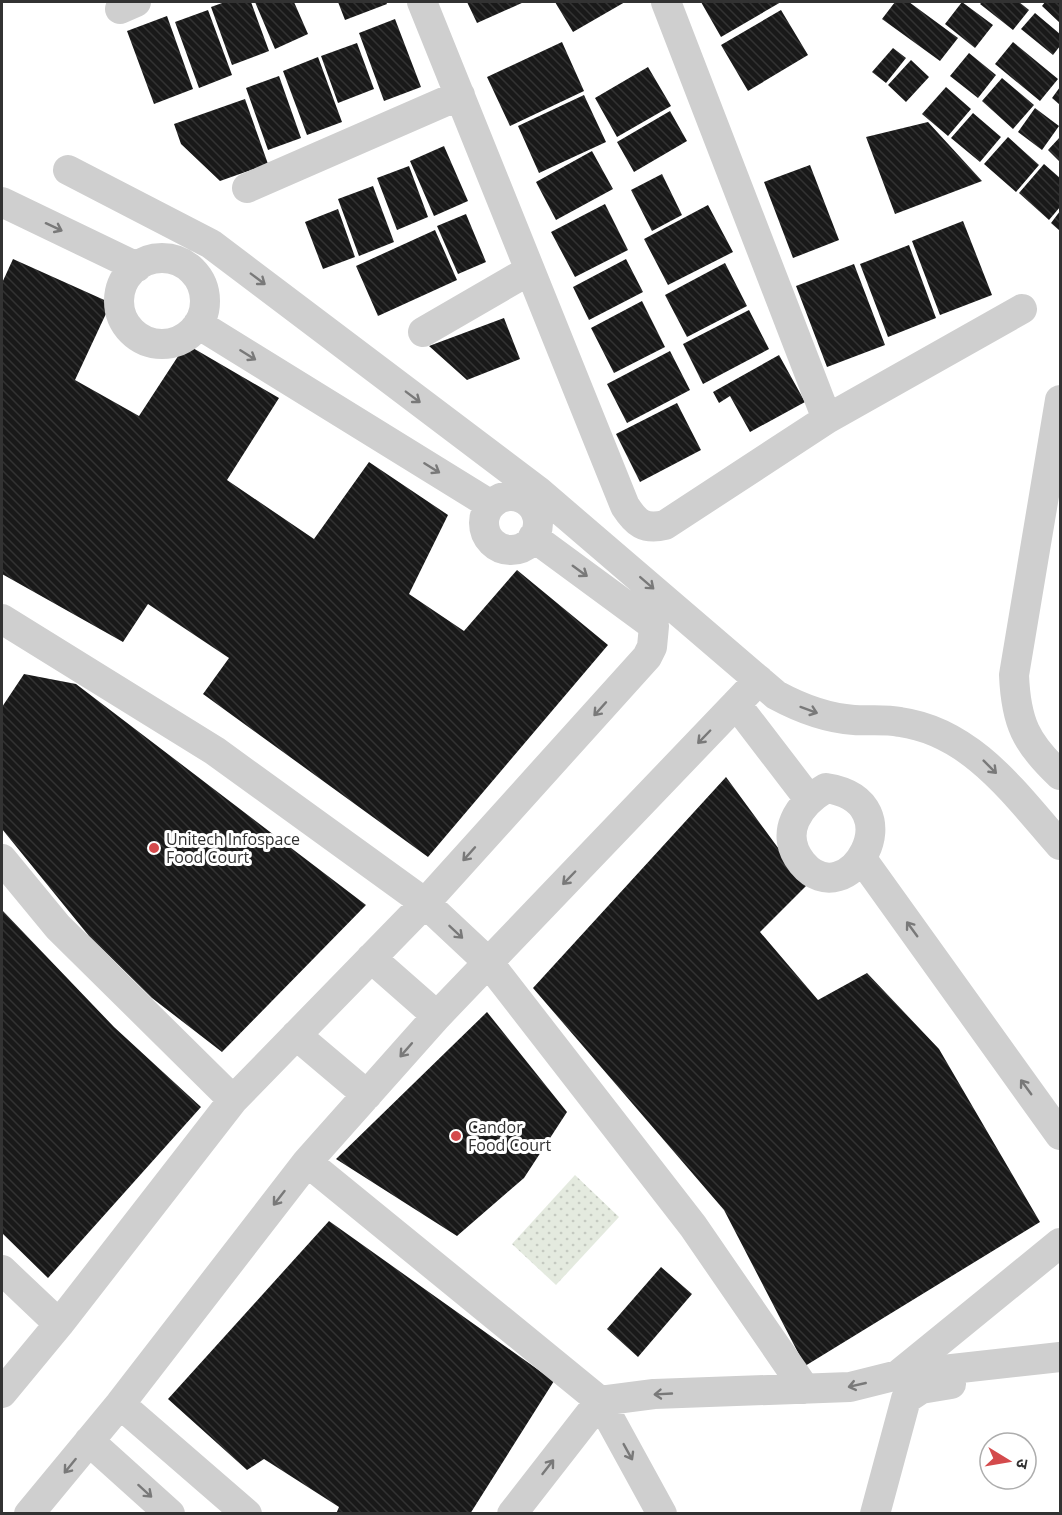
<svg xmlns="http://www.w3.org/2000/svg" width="1062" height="1515" font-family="'Open Sans','Noto Sans Devanagari',sans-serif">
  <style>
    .park { fill: url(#park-dots) }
    .building { fill: url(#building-back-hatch) }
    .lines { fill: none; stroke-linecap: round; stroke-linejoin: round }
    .minor { stroke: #cfcfcf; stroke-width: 30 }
    .oneway { stroke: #797979 }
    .poi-dot { fill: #d44a4c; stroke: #fff; stroke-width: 2 }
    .labels { text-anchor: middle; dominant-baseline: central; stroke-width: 6; stroke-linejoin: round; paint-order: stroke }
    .poi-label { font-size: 16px; fill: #323232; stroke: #fff; text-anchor: start }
  </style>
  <defs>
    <pattern id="park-dots" width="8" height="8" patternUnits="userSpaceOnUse" patternTransform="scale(1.5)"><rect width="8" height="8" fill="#e4eadf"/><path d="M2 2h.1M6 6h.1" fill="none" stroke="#c4c9c0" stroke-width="1.8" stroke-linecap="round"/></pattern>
    <pattern id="building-back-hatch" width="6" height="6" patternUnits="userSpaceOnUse" patternTransform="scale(1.5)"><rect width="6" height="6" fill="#191919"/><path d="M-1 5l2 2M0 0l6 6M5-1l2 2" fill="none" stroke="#323232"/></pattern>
  </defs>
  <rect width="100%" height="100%" fill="#fff"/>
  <!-- park -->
  <path class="park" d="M575,1175L619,1217L556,1285L512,1244Z"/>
  <!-- building -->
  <path class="building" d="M225,2H251L269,51L232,65L211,7Z
    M255,2H294L308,34L275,49Z
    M338,2H386L387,4L345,20Z
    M467,2H524L477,23Z
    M555,2H625L573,32Z
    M701,2H781L721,37Z
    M895,2H909L958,38L940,61L882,19Z
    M962,2L993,25L975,48L945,24Z
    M982,2H1019L1029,10L1013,30L980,4Z
    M1045,2H1060V23L1042,6Z
    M208,10L232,75L199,88L175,22Z
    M781,10L808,55L748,91L721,45Z
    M1035,13L1060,34V46L1053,55L1021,29Z
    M167,16L193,89L154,104L127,31Z
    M395,19L421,87L384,101L359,33Z
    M562,42L584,91L510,126L487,77Z
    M1013,42L1058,79L1040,101L995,64Z
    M357,43L374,89L338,103L321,56Z
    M893,48L906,58L886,83L872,72Z
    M969,53L996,75L978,98L950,76Z
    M318,57L342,122L307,135L283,71Z
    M911,60L929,77L906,102L888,85Z
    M648,67L671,106L617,137L595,98Z
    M279,76L301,138L268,150L246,88Z
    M1002,78L1034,105L1013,129L982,101Z
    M946,87L971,109L948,136L922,114Z
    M1060,87V105L1052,98Z
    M584,95L606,142L539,173L518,126Z
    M245,99L268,164L220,181L181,144L174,124Z
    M1035,108L1059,126L1042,150L1018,132Z
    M670,111L687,141L634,172L617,142Z
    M973,113L1001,137L980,162L951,138Z
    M928,122L982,181L895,214L866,137Z
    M1008,137L1039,165L1016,192L984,164Z
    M1060,137V162L1048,150Z
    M444,146L468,201L434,216L410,161Z
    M592,151L613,189L556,220L536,182Z
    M1044,164L1060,178V207L1049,220L1019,193Z
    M810,165L839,240L793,258L764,182Z
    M409,166L428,217L397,230L377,178Z
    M662,174L682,215L652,231L631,190Z
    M373,186L394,242L359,256L338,199Z
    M605,204L628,250L575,277L551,232Z
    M708,205L733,252L668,285L644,239Z
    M338,209L355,257L323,269L305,222Z
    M1060,211V231L1051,223Z
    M466,214L486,262L458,274L437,226Z
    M963,221L992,295L940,315L912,241Z
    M435,230L457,280L378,316L356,266Z
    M909,245L936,318L888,337L860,264Z
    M13,259L111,303L75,380L139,416L186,344L279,398L227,480L314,539L369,462L448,515L409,594L464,631L517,570L608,645L428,857L203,694L229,658L148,604L123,642L2,574V283Z
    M626,259L643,292L589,320L573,287Z
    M725,263L747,306L687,337L665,295Z
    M854,264L885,345L827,367L796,286Z
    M642,301L665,347L614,373L591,328Z
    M749,310L769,349L703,384L683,344Z
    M504,318L520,359L467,380L429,346Z
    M670,351L690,390L627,423L607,384Z
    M779,355L805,402L750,432L730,396L719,403L713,392Z
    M677,403L701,450L640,482L616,434Z
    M24,674L76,684L366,905L222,1052L152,998L89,936L2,829V707Z
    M726,777L806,886L760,932L818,1000L867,973L939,1049L1040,1222L805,1366L724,1210L533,988Z
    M2,910L114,1027L201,1107L48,1278L2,1233Z
    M487,1012L567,1112L524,1178L457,1236L336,1159Z
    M329,1221L554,1381L470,1514H336L339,1507L264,1459L247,1470L168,1399Z
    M661,1267L692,1294L638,1357L607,1329Z"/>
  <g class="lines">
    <!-- minor -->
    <path class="minor" d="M422,2L625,506C636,523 644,530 665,525L827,419L1022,309
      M666,2L827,419
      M120,9L136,2
      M68,170L211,244L538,491L776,695C800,708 825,718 854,720C869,721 885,719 900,722C972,732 1015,794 1060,845
      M247,188L460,95
      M2,202L137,267
      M119 301a43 43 0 1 1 86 0a43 43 0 1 1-86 0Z
      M198,324L491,505
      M423,332L530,270
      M1060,400L1014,675C1016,723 1026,743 1060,775
      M484 523a27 27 0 1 1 54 0a27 27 0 1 1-54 0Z
      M2,619L215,751L425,903L488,962L693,1226L805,1389
      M736,704L808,798
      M826,788C917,802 847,918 802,863C778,833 799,804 826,788Z
      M2,859L58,927L233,1100
      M862,859L1060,1135
      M371,958L437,1016
      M296,1035L367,1095
      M307,1162L600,1401L662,1514
      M2,1270L59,1324L2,1393
      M59,1324L233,1100L425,903L647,657L652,647L654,626L533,537
      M898,1375L1060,1243
      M120,1404L247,1514
      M89,1441L170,1514
      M29,1514L120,1404L307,1162L437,1016L759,680
      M512,1514L600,1401L654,1394L850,1387L898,1375L1060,1357
      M875,1514L906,1399L921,1389L951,1384"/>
  </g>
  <!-- one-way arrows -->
  <defs><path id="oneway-shaft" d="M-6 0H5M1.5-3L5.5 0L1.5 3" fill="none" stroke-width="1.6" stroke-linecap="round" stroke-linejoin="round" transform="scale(1.5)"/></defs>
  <g class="oneway">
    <use href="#oneway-shaft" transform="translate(54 227) rotate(25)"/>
    <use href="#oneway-shaft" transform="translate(258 279) rotate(37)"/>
    <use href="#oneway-shaft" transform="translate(248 355) rotate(32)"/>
    <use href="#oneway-shaft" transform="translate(413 397) rotate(37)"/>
    <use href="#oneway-shaft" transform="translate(432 468) rotate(32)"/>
    <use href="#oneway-shaft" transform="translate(580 571) rotate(36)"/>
    <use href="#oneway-shaft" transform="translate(647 583) rotate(41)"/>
    <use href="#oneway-shaft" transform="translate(600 709) rotate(132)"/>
    <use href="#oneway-shaft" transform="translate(809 710) rotate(20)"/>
    <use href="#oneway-shaft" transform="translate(704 737) rotate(134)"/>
    <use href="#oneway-shaft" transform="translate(990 767) rotate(45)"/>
    <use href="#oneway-shaft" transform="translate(469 854) rotate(132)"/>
    <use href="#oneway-shaft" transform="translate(569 878) rotate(134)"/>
    <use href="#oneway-shaft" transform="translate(912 929) rotate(-126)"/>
    <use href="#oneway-shaft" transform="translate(456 932) rotate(43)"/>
    <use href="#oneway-shaft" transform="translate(406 1050) rotate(131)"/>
    <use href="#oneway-shaft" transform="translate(1026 1087) rotate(-126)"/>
    <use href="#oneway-shaft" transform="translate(279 1198) rotate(128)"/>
    <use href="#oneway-shaft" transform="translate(857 1385) rotate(167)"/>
    <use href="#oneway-shaft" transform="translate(663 1394) rotate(177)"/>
    <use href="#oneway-shaft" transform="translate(628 1452) rotate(61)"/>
    <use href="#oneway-shaft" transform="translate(70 1466) rotate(129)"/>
    <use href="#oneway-shaft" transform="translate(548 1467) rotate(-52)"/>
    <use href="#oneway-shaft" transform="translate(145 1491) rotate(42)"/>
  </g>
  <!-- markers -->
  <g class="poi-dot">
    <circle cx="154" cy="848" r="6"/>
    <circle cx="456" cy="1136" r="6"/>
  </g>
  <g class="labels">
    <!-- poi labels -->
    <g class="poi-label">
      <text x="166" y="839">Unitech Infospace<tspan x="166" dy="18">Food Court</tspan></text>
      <text x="468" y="1127">Candor<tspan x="468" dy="18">Food Court</tspan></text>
    </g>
  </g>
  <!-- border -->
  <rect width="1062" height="1515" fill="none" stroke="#323232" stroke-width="6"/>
  <!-- north arrow -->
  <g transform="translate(1008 1461) rotate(101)"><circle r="28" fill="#ffffff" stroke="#adadad" stroke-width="1.5"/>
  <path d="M0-4.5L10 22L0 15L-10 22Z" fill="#d44a4c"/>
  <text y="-9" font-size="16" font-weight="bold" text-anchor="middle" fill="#323232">उ</text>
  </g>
</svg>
